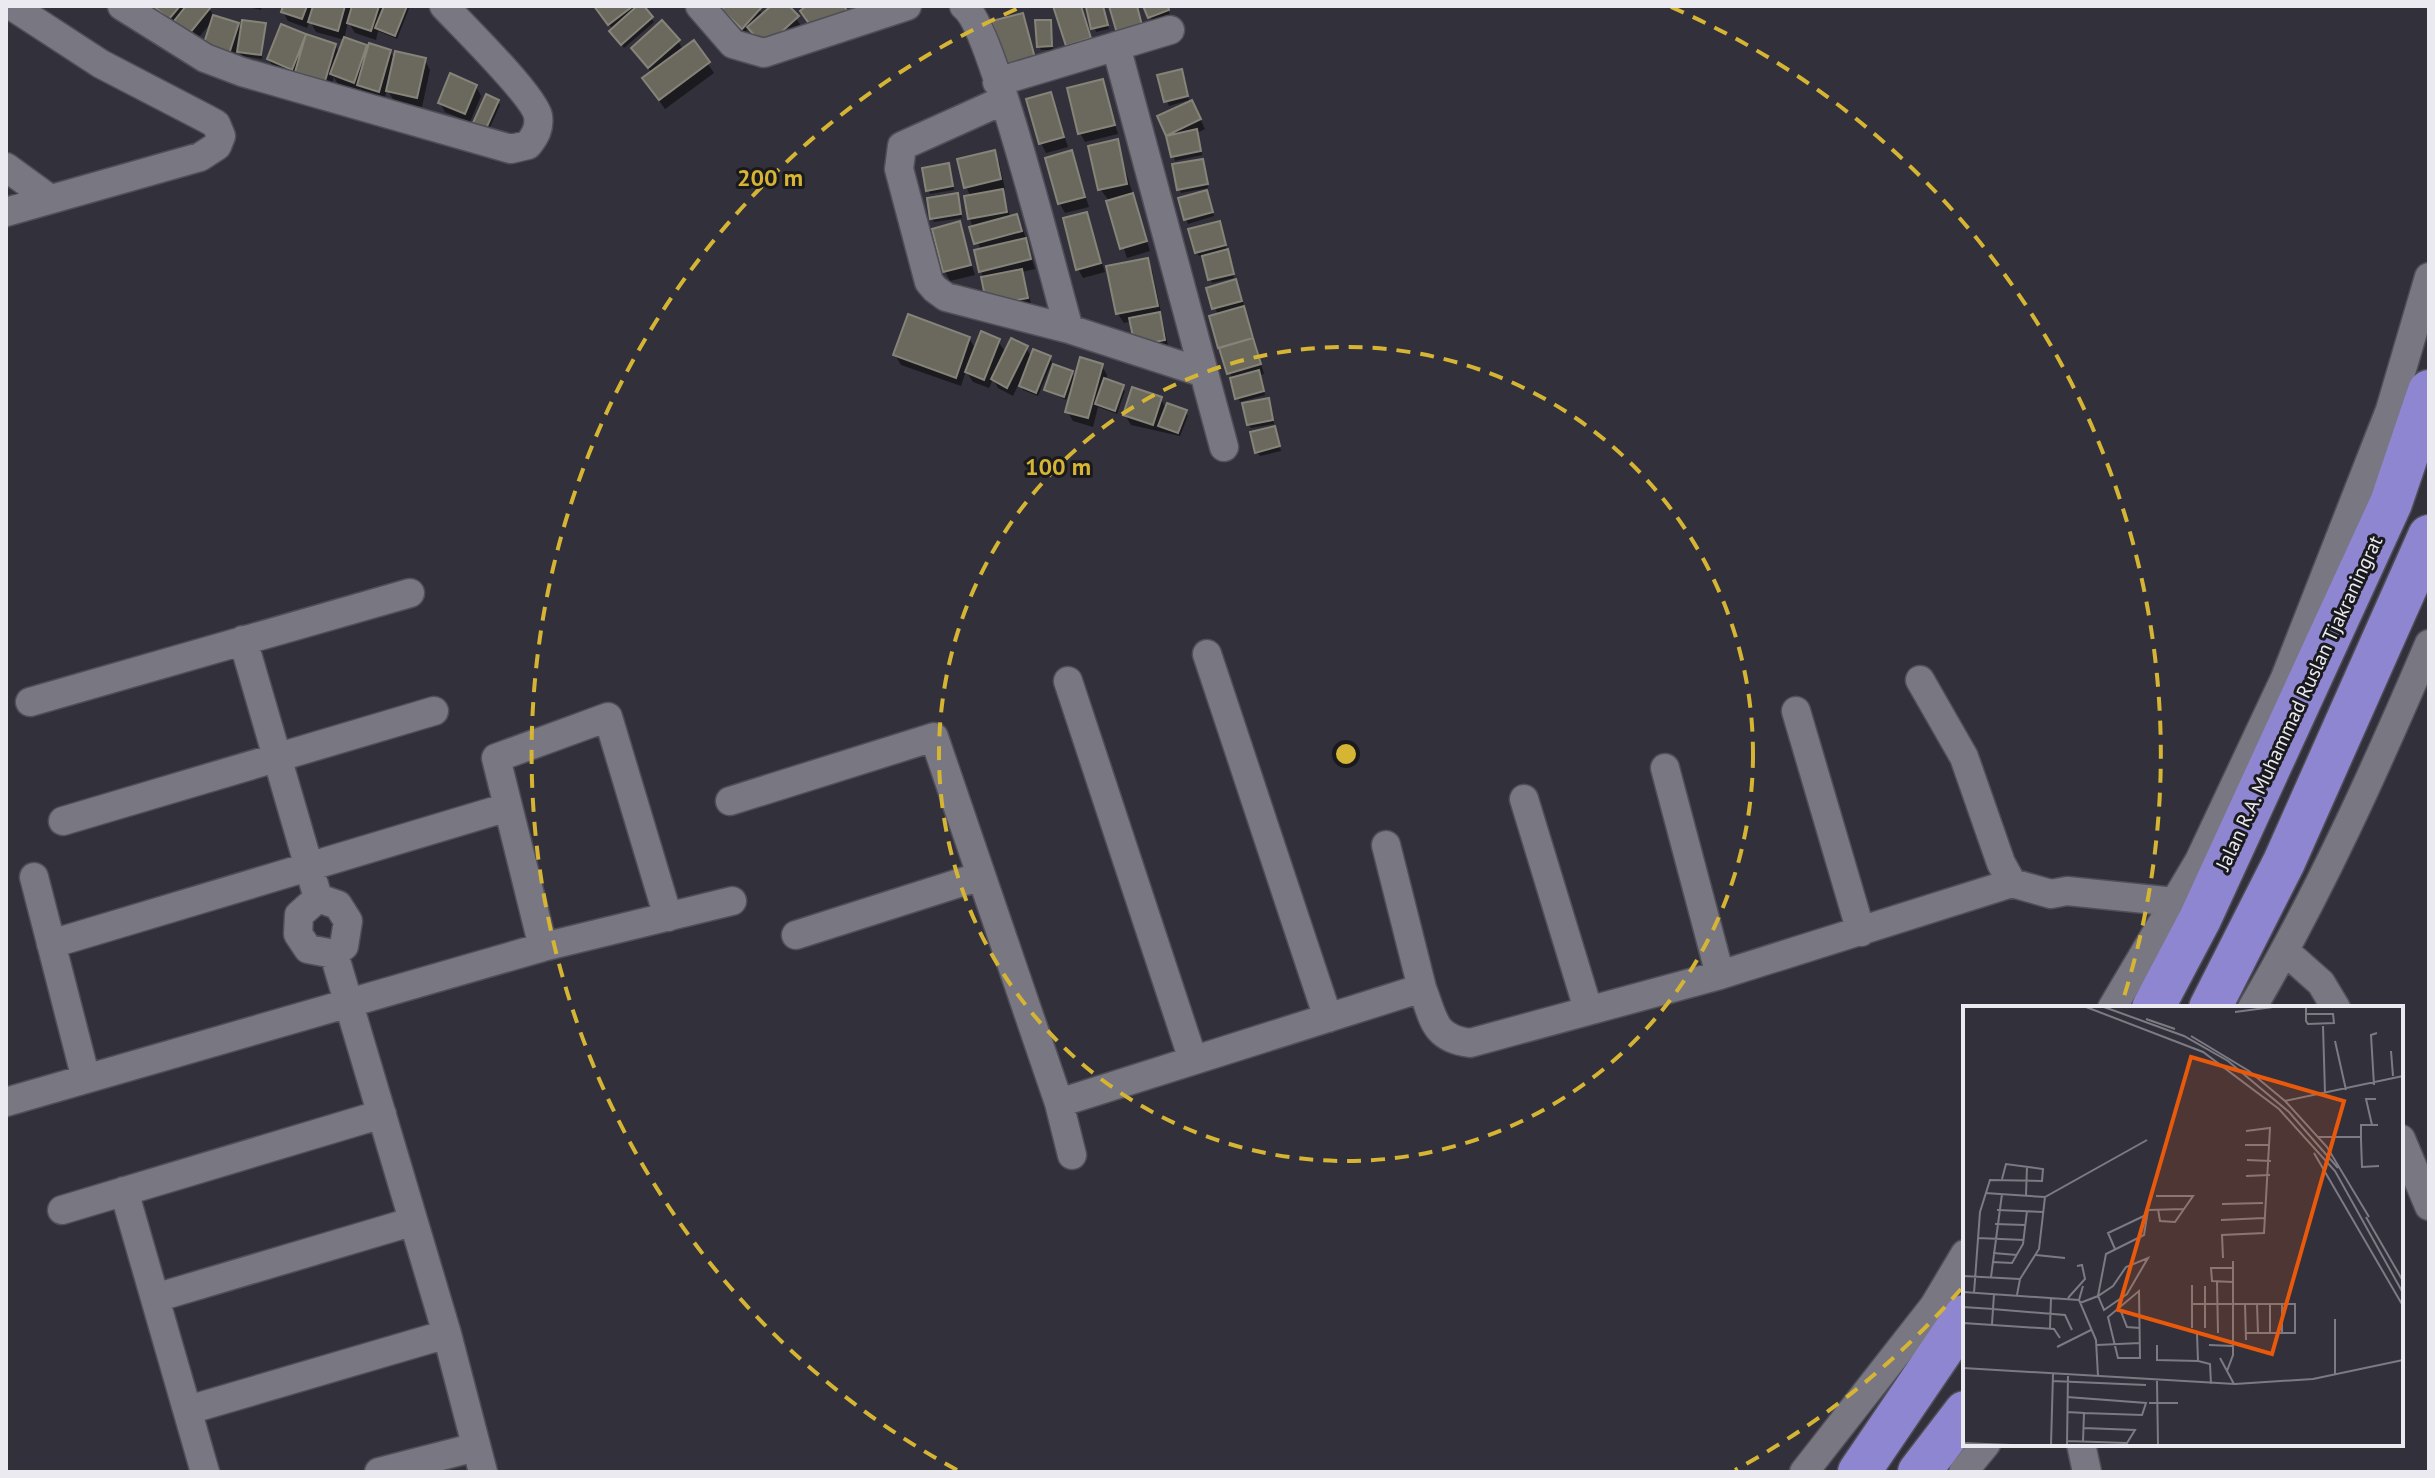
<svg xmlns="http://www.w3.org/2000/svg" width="2435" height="1478" font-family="'PT Sans',sans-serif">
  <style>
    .shadow { fill: #0007 }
    .building { fill: #6b685d; stroke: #868378; stroke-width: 2 }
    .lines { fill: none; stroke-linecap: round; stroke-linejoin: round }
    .minor-casing { stroke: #504f58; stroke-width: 31 }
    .highway-casing { stroke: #504f58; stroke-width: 45 }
    .minor { stroke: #787782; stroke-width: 28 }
    .highway { stroke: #8f86d1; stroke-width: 42 }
    .ring { fill: none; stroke: #d6b534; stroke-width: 4; stroke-dasharray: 14 10 }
    .labels { text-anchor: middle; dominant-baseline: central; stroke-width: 6; stroke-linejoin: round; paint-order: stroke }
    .street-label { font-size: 20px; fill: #eaeaf0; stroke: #1a1a1e }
    .inset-road { fill: none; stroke: #7c7b83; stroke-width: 2 }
    .view { fill: #e8590c; fill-opacity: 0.15; stroke: #e8590c; stroke-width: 4 }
    .inset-edge { fill: none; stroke: #eaeaf0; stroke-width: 4 }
    .centre { fill: #d6b534; stroke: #1a1a1e; stroke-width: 4 }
    .ring-label { font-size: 24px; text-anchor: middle; font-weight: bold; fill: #d6b534; stroke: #1a1a1e; stroke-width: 6; stroke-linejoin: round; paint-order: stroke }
  </style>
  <rect width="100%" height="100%" fill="#32313b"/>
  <!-- shadow -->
  <path class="shadow" d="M143,6H207L215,17L238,25L242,33L264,25L262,59L242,56L238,50L234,63L213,20L191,47L152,8L150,11Z
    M244,6H262L261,10Z
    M285,6H410L397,39L378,31L376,40L355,33L348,22L344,39L366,47L369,52L390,51L395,60H425L430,70L422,107L394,101L387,89L384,101L364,95L360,88L359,92L338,84L334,77L330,90L274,69L269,59L282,26L335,45L340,54L345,40L316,32L310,21L307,28L288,21L283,12Z
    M598,6H641L654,22L624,48Z
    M728,6H756L763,15L774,6H787L802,27L771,55L750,27L745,32L726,14Z
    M1056,6H1082L1095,48L1073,54Z
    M1102,6L1109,29L1096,32L1089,9Z
    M1146,6H1167L1170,15L1152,21Z
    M1022,15L1040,72L1012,79Z
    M1050,22L1053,50H1041L1039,46Z
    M678,41L683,50L693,42L714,73L665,109L650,88L652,73L633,49Z
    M1183,75L1189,100L1169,106L1160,76Z
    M1102,81L1118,134L1085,142L1080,133Z
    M476,86L481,96L470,122L445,112L440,103Z
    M1050,94L1068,147L1046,153L1041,143Z
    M498,101L500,105L487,134L474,125Z
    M1197,112L1205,129L1197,133L1202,155L1175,161L1160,117Z
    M1117,142L1150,251L1127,258L1107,198L1100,189Z
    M994,153L999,162L1005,189L1001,190L1011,218L1016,216L1022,226L1035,269L1022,272L1032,307L994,315L981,271V251L970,219L971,197L966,187Z
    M1071,153L1089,207L1065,213L1060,204Z
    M948,165L954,190L930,194L928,190Z
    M1204,165L1208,188L1181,193L1179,189Z
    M957,195L962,218L934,222L932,218Z
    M1208,196L1214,216L1188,224L1180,200Z
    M1086,214L1105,272L1083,278L1078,269Z
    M959,224L975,275L950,281L945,271Z
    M1221,228L1234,278L1212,283L1204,255L1199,256L1196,252Z
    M1147,260L1152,270L1169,350L1142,355L1132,321L1124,323L1118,314L1109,268Z
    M1238,285L1264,374L1260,375L1265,395L1240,402L1211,317L1218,315L1208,289Z
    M969,338L976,350L998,341L1006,353L1026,348L1032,358H1049L1052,362L1038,396L1023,390L1019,383L1013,396L998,388L993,379L989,388L973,382L966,371L961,386L901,365L895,355Z
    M1102,366L1107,375L1106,381L1125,391L1117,414L1098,407L1093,427L1073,421L1067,411L1072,394L1069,393L1066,400L1046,390L1072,373L1076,380Z
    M1161,399L1166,409L1186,412L1188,416L1180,436L1131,425L1125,415Z
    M1268,400L1274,424L1251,428L1248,424Z
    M1276,432L1281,451L1260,456L1257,452Z"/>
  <!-- building -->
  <path class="building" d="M153,6H180L169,19Z
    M186,6L211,7L185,39L170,26Z
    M283,6H307L302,19L281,12Z
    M313,6H345L338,31L308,22Z
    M352,6H379L371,31L347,23Z
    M384,6H407L395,36L375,28Z
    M594,6H633L608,25Z
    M637,6H644L653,17L621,45L609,31Z
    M725,6H759L761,8L742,29L722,10Z
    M771,6H789L799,16L765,47L747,27Z
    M806,6H844L849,14L818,36L800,11Z
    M1053,6H1081L1091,38L1066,46Z
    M1103,6L1108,25L1091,29L1086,7Z
    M1109,6H1137L1144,33L1119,40Z
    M1143,6H1168L1169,10L1148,18Z
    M1023,13L1036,62L1005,70L992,21Z
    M213,15L239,23L229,54L203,46Z
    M242,20L266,23L261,55L237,52Z
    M662,20L680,40L648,68L631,48Z
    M1035,20H1051L1052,46L1037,47Z
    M281,24L306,34L292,70L267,59Z
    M306,34L336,44L325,81L295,72Z
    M344,37L367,45L354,83L330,74Z
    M694,40L710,62L659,100L642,78Z
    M369,43L391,50L379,92L357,85Z
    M395,51L426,58L417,98L386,91Z
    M1182,69L1188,96L1164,102L1157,75Z
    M450,73L477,85L465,114L438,103Z
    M1103,79L1115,125L1078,134L1067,88Z
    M1051,92L1064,137L1039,144L1026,99Z
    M486,94L499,100L485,131L472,125Z
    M1192,100L1201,119L1166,136L1157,116Z
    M1197,129L1201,151L1171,157L1166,136Z
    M1118,139L1127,184L1098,190L1088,146Z
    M995,150L1001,179L964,188L957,159Z
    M1072,150L1085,197L1058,204L1045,158Z
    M1203,159L1208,184L1177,190L1172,164Z
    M949,163L953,186L926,191L922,168Z
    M1003,189L1007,212L968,219L964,196Z
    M1207,190L1213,212L1184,220L1178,198Z
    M958,193L961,214L930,219L927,198Z
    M1133,193L1147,241L1120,249L1106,201Z
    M1087,212L1101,263L1076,270L1063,218Z
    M1017,214L1022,231L974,244L969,227Z
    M960,221L971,265L943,272L932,229Z
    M1220,221L1226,245L1195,253L1188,229Z
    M1026,238L1031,259L979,272L974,250Z
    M1228,249L1234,274L1208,280L1202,256Z
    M1148,258L1158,306L1116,314L1106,266Z
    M1022,269L1028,298L987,306L981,277Z
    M1236,279L1242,301L1212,309L1206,288Z
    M1244,306L1253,338L1218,348L1209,316Z
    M1160,312L1165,340L1135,346L1129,318Z
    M908,314L970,337L956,378L893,355Z
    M981,331L1000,339L984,380L965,372Z
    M1011,338L1028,346L1007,388L991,379Z
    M1253,338L1261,364L1227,374L1219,348Z
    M1033,349L1051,356L1036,393L1019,386Z
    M1080,357L1103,364L1088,418L1065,412Z
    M1053,364L1073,371L1064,397L1044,390Z
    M1259,370L1264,391L1235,399L1230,378Z
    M1104,378L1124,385L1115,411L1095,404Z
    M1132,387L1162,397L1153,425L1123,415Z
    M1269,398L1273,420L1247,425L1242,403Z
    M1167,403L1187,410L1178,433L1158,426Z
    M1275,426L1280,446L1255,453L1250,432Z"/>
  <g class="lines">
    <!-- minor casing -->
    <g class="minor-casing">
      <path id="minor" d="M122,6L205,58L242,72L511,149L528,145C535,136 540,128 538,116C534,96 461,24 444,6
        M700,6L733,44L764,53L907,6
        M964,6C993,28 1054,278 1069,329
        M997,82L1170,30
        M1004,100L902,146L899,169L929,282L935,289L946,297L1069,329L1204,373L1116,46
        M6,167L50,199
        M6,212L200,157L217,146L221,136L216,124L205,118L101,64L12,6
        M1204,373L1224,447
        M243,640L318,898L338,905L348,921L344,946L334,954L447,1334L483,1472
        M1207,654L1328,1018
        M1068,681L1193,1060
        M30,702L410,593
        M1796,711L1861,932
        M1665,768L1720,975
        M1524,799L1588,1009
        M730,801L934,737L1059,1103L1422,988C1434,1019 1433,1038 1470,1043L1720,975L2012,883L2001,863L1964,757L1920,680
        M63,821L434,711
        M1386,845L1422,988
        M34,877L86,1079
        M2012,883L2051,894L2067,891L2175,902
        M318,898L299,915L298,934L308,949L334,954
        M796,935L981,876
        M51,944L508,807
        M543,947L496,758L608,717L668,917
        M2285,951L2321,983L2336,1008
        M2112,1008L2199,861L2285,678L2390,410L2429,277
        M2252,1008C2320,892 2376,768 2429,644
        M6,1102L543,947L732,901
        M1059,1103L1072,1155
        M2401,1139L2429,1206
        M124,1191L205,1472
        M62,1210L382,1114
        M155,1298L411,1222
        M188,1410L447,1334
        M2081,1444L2087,1472
        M379,1472L476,1447
        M1804,1472L1934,1306L1965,1254
        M1963,1472L1986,1444"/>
    </g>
    <!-- highway casing -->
    <g class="highway-casing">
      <path id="highway" d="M2153,1008L2200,919L2391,503L2429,391
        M2210,1008L2284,862L2429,536
        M1859,1472L1965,1316
        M1919,1472L1965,1412"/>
    </g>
    <!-- minor -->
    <use href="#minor" class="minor"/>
    <!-- highway -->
    <use href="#highway" class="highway"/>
  </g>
  <!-- distance rings -->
  <g class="ring">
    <circle cx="1346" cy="754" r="407"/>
    <path d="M1961 1289A815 815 0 0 1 1735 1470M957 1470A815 815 0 0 1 1021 7M1671 7A815 815 0 0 1 2121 1006"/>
  </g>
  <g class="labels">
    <!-- street labels -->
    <g class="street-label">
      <text transform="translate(2299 703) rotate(-65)">Jalan R.A. Muhammad Ruslan Tjakraningrat</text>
    </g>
  </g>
  <!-- overview -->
  <g transform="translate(1963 1006)">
    <rect width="440" height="440" fill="#32313b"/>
    <path class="inset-road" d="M123,1L240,46L316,103L372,165L440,287M141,1L221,30L265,55L326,106L375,162M272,6L310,1M343,8H370L371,17L345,18L343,15V1M183,13L212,23M360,20L362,87M228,30L286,65L322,95L364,141L406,211M372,35L383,84M428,45L430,70M411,79L408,29L414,27M322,95L440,70M409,119L403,93H413M415,119H398V134L399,161L416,160M355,131H397M282,139H307M351,147L440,300M284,154L308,155M283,170L307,169M22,187L82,191L184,134M63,189L64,160M193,190H230L212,216L197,215L195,203M259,198L300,197M34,204L80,206M403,211L440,275M258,214L301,212M32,218L62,219M15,232L61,234M152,243L145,227L183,209M30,247L54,249M73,249L102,252M260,252L259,229L301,227L307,122L283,125M29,256L49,257L60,238L64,205M0,270L57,273M28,271L39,188M254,276L255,327M270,276L249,275L248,262H270M229,279V322M120,280L116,294L133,334L135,370M242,280V322M176,285L177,352H155L145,311ZM0,286L116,294M11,287L17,206L27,174L79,175L80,163L43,158L39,173M54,289L57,273L76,243L82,191M105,292L122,273L119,259L114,260M117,297L135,290L150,280L163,261L185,252L164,288L141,304L135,290L143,248L181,229L185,204L221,203M229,298H332V327H282M282,298L283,334M294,298L295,327M307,298V327M0,301L30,303L31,288M157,303L164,321L177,322M0,317L91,323L97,332M29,318L30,303L41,304L102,309L109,324M87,322L88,292M319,327V298M234,328L235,355L247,358L248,378M134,339L177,337M194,339V354L235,355M246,339L270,340M94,341L128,324M257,352L271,378M0,362L272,378L350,373L440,354M264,365L270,349V255M372,369V313M89,375L183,379M194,375L195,439M104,391L183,397L179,409L121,407M186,397H215M104,406L121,407L120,436M104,435L164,437L172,424L121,422M0,437L48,439M88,439L90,368M104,439L105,368"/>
    <path class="view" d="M228,51L381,95L309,348L155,304Z"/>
    <rect width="440" height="440" class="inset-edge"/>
  </g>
  <circle cx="1346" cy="754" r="12" class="centre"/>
  <g class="ring-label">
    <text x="770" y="186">200 m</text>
    <text x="1058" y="475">100 m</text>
  </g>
  <!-- border -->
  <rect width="2435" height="1478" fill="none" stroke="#eaeaf0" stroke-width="16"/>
</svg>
